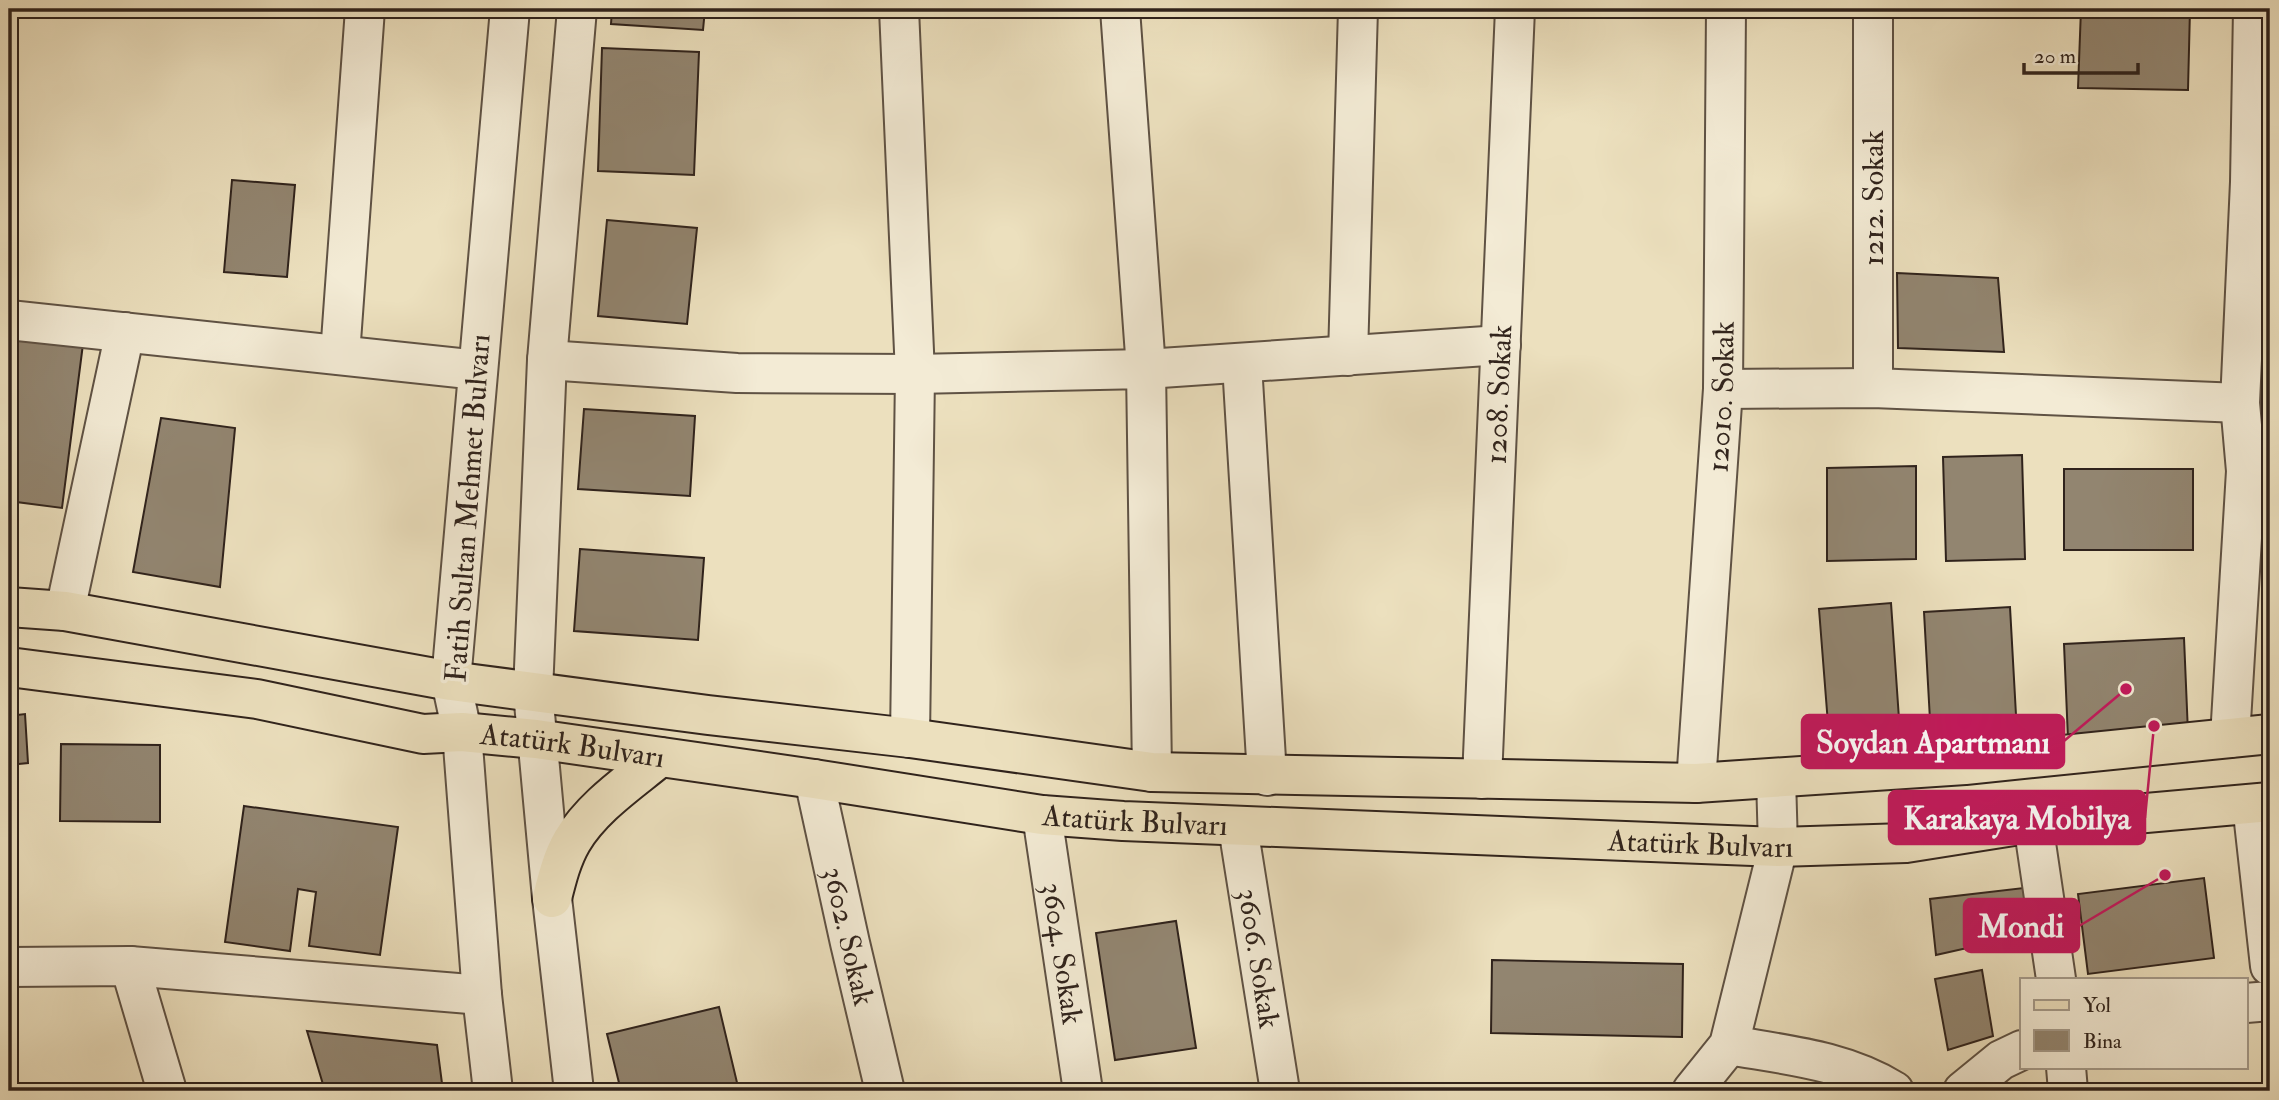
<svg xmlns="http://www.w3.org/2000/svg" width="2279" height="1100" font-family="'IM FELL Double Pica',serif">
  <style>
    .building { fill: #928570; stroke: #30231c; stroke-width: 2 }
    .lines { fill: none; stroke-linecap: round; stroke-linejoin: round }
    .minor-casing { stroke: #5f5244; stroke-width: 42 }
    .major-casing { stroke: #30231c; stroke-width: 42 }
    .minor { stroke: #f3ebd5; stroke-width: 38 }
    .major { stroke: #ece0be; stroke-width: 38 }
    .labels { text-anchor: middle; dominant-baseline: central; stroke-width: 7; stroke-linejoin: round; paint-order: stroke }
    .street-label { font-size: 30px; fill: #30231c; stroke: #f3ebd5 }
    .leader { fill: none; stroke: #c2185b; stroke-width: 2.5 }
    .callout-dot { fill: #c2185b; stroke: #f3ebd5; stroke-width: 2.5 }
    .callout { fill: #c2185b; stroke: #c2185b; stroke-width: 2.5 }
    .callout-label { font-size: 32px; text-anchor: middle; font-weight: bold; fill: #fff }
  </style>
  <rect width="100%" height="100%" fill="#ece0be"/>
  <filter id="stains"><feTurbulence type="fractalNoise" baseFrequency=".00286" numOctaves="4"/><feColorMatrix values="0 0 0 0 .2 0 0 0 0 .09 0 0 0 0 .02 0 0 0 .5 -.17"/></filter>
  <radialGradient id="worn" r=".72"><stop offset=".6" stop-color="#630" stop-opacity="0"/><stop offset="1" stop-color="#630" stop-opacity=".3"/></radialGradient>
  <!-- building -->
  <path class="building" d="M612,9H705L703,30L611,24Z
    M2081,9H2190L2188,90L2078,88Z
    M602,48L699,52L694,175L598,171Z
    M232,180L295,185L287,277L224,272Z
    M607,220L697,228L687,324L598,316Z
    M1897,273L1998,278L2004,352L1898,348Z
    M9,334L83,344L62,508L9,501Z
    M584,409L695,416L690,496L578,489Z
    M161,418L235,428L220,587L133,572Z
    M2022,455L2025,559L1946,561L1943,457Z
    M1916,466V559L1827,561V468Z
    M2064,469H2193V550H2064Z
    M580,549L704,558L698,640L574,631Z
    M1891,603L1899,719L1828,724L1819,609Z
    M2010,607L2017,733L1931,738L1924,612Z
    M2184,638L2188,733L2068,739L2064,644Z
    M25,714L28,763L9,765V716Z
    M61,744L160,745V822L60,821Z
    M244,806L398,827L380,955L309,946L316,892L298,889L290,951L225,942Z
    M2204,878L2214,958L2088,974L2078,894Z
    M2032,887L2038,932L1936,955L1930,899Z
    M1176,921L1196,1048L1115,1060L1096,933Z
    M1492,960L1683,964L1682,1037L1491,1033Z
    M1982,970L1993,1036L1948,1050L1935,979Z
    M719,1007L739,1091H621L607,1034Z
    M307,1031L437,1045L443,1091H325Z"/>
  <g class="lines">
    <!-- minor casing -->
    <g class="minor-casing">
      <g id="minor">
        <path d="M899,9L915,374L910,738"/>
        <path d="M1120,9L1146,369L1501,345"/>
        <path d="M1873,9V388"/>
        <path d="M9,320L478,370"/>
        <path d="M340,355L365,9"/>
        <path d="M1348,356L1358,9"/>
        <path d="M547,360L737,373L915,374L1146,369L1152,772"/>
        <path d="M1242,364L1267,776"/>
        <path d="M1723,389L1873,388L2240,403"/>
        <path d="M65,611L125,332"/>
        <path d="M2230,738L2246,471L2240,403L2250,182L2253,9"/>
        <path id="s1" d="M814,779L850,943L885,1091"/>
        <path id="s2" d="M1482,779L1515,9"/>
        <path id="s3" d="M1696,783L1723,389L1726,9"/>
        <path d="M2252,804L2270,966"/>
        <path id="s4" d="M1042,815L1083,1091"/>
        <path d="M2033,823L2056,979"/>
        <path id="s5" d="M1238,827L1280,1091"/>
        <path d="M130,966L167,1091"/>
        <path d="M9,967L130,966L482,995"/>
        <path d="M2246,1003L2270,1001"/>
        <path d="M1729,1045C1786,1055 1844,1060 1894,1091"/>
        <path d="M2066,1067L2068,1091"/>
        <path d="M493,1091L482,995L462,732L451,681L510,9"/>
        <path d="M574,1091L552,898L533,692L547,360L577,9"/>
        <path d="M1692,1091L1729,1045L1778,847L1776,778"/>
        <path d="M1963,1091L2001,1060L2022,1050"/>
      </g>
    </g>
    <!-- major casing -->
    <g class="major-casing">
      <g id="major">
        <path d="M9,607L65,611L451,681L708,715L910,738L1152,772L1696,783L1965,765L2270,734"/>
        <path id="s6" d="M9,667L257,699L423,734L462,732L536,739L814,779L1042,815L1123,821L1778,847L1906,843L2033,823L2270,802"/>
        <path d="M552,898C557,878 562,858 572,841C593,806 630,782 660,757"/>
      </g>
    </g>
    <!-- minor -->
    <use href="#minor" class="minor"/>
    <!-- major -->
    <use href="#major" class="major"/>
  </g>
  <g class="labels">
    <!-- street labels -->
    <g class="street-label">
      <text transform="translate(1873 198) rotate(-90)">1212. Sokak</text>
      <text stroke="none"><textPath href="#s2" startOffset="385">1208. Sokak</textPath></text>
      <text stroke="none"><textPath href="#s3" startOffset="387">12010. Sokak</textPath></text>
      <text transform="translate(468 508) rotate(-86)">Fatih Sultan Mehmet Bulvarı</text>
      <text stroke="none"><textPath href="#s6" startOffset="570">Atatürk Bulvarı</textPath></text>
      <text stroke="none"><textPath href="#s6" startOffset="1138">Atatürk Bulvarı</textPath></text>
      <text stroke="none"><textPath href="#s6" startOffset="1704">Atatürk Bulvarı</textPath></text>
      <text stroke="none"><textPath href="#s1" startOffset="161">3602. Sokak</textPath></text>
      <text stroke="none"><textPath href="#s4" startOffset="140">3604. Sokak</textPath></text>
      <text stroke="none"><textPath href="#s5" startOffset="133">3606. Sokak</textPath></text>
    </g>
  </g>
  <!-- callouts -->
  <path class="leader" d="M2126 689L2064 741M2154 726L2145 818M2165 875L2079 926"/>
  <g class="callout-dot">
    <circle cx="2126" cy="689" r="7"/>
    <circle cx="2154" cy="726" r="7"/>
    <circle cx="2165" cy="875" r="7"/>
  </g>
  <g class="callout">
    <rect x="1802" y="715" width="262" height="53" rx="7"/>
    <rect x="1889" y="791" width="256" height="53" rx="7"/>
    <rect x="1964" y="899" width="115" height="53" rx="7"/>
  </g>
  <g class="callout-label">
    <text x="1933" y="753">Soydan Apartmanı</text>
    <text x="2017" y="829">Karakaya Mobilya</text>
    <text x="2021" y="937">Mondi</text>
  </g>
  <!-- margin -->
  <rect width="2279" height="1100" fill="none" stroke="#ece0be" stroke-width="35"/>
  <rect x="10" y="10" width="2258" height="1079" fill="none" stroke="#30231c" stroke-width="3.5"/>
  <rect x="18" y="18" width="2244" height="1065" fill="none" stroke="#30231c" stroke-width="2"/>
  <!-- legend -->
  <rect x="2020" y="978" width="228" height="91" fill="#f3ebd5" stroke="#a59b8b" stroke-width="2"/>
  <rect x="2034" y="1000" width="35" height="10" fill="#ece0be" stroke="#a59b8b" stroke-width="2"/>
  <text x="2083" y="1012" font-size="21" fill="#30231c">Yol</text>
  <rect x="2034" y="1030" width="35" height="21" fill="#928570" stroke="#a59b8b" stroke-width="2"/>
  <text x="2083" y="1048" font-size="21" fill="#30231c">Bina</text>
  <!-- scale -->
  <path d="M2024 63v10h114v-10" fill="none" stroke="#30231c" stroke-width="3.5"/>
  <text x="2034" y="63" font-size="21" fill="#30231c" stroke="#f3ebd5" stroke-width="5" paint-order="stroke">20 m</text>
  <rect width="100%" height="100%" filter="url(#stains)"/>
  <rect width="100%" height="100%" fill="url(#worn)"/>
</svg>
